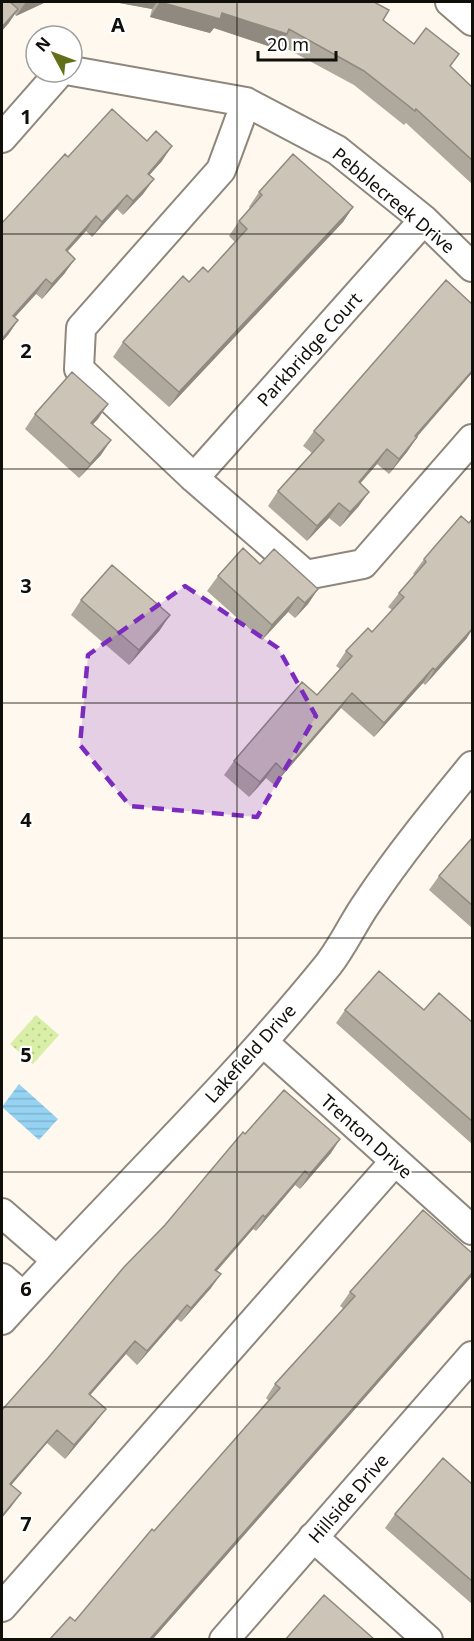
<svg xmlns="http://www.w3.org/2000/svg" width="474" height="1641" font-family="'Noto Sans',sans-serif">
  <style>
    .grass { fill: url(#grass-dots) }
    .water { fill: url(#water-rules) }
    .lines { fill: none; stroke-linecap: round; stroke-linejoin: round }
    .minor-casing { stroke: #8f877c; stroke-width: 32 }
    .minor { stroke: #fff; stroke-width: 28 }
    .wall { fill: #afa99d }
    .shaded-wall { fill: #8f8980 }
    .building { fill: #ccc4b7; stroke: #8f8980; stroke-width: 1.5 }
    .marked { fill: #7b2cbf; fill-opacity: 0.2; stroke: #7b2cbf; stroke-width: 4.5; stroke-dasharray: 12 8; stroke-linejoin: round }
    .grid { fill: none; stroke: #110f0a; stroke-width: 1.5; stroke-opacity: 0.55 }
    .labels { text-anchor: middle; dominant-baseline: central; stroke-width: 4.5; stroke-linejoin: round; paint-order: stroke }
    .street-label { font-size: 18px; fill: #110f0a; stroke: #fff }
    .grid-label { font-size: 20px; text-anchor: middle; font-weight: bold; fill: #110f0a; stroke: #fff; stroke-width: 4.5; stroke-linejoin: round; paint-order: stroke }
  </style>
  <defs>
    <pattern id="grass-dots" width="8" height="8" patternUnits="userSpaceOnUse" patternTransform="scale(1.5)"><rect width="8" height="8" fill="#d9eea6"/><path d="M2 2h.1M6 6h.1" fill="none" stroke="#b9cb8e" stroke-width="1.8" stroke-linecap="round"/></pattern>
    <pattern id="water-rules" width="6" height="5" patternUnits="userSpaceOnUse" patternTransform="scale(1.5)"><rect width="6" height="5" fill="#96d3f2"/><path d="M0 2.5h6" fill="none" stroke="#80b4ce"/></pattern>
  </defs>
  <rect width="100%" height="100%" fill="#fff8ee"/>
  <!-- grass -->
  <path class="grass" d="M36,1015L59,1035L33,1064L10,1044Z"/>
  <!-- water -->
  <path class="water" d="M19,1084L58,1119L39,1140L2,1107Z"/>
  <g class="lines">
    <!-- minor casing -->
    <g class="minor-casing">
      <path id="minor" d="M450,2L472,21
        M72,71L246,102L337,150L424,220L472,267
        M246,102L221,170L81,328L79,369L194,478L306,575L363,564L472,439
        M2,138L60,72
        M194,478L424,220
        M263,1042L472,1230
        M2,1213L55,1259
        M2,1278L23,1296
        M2,1320C109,1201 227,1090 328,965C343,946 353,923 367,903C399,855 435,811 472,766
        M313,1537L428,1640
        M2,1607L395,1161
        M224,1640L472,1356"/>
    </g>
    <!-- minor -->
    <use href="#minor" class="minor"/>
  </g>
  <!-- wall -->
  <path class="wall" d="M2,2H46L16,16L15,14L8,24Z
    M114,2H374L383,20L414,44L450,67L472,87V184L406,123L404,125L354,85L280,45L277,49L214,28L210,33L150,17L152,9Z
    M68,157L162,161L149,175L154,179L143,194L123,215L117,209L92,237L86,231L67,252L65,273L42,299L36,294L15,317L18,320L8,335Z
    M259,192L353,207L343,222L169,407L113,357L123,342L189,282L208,272L235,242L229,236L239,221L250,208L249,207Z
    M472,373L417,437L407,452L389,474L377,464L360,484L359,506L340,527L329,518L307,541L268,506L278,491L312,453L303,446L314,431Z
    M108,404L93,424L101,455L79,478L25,429L35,414Z
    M444,535L467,638L425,685L423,683L374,737L341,708L274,785L266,778L249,797L224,775L234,761L317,695L340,669L336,666L346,651L372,632L392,610L388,607L399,593L415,575L413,574L424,559Z
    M260,564L318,589L308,604L295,618L288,612L262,640L207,591L218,576Z
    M81,600L160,630L129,665L71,615Z
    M472,838V928L429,890L439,876Z
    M345,1010L472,1022V1144L336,1023Z
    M245,1134L331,1153L300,1189L295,1185L256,1231L253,1229L217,1271L211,1288L181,1322L177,1319L137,1365L126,1354L90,1395L96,1422L65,1459L47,1443L11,1485V1507L2,1410Z
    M472,1253V1276L152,1640L75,1621L269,1401L266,1398L275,1384L344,1309L340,1306L350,1292Z
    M472,1484V1604L385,1528L395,1514Z"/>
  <!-- shaded-wall -->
  <path class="shaded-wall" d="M26,2H46L16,16Z
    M114,2H157L152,9Z
    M160,2L222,13L287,34L277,49L214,28L210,33L150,17Z
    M18,9L8,24L2,31V27Z
    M172,146L162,161L138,188L148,174Z
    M154,179L143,194L123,215L133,201Z
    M127,195L117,209L92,237L102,222Z
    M353,207L343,222L169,407L179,392Z
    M96,216L86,231L55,265L66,250Z
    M75,259L65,273L42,299L52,284Z
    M46,279L36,294L3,330L13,316Z
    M18,320L8,335L2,342V339Z
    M472,371V373L405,450L415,436Z
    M108,404L98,419L81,437L91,423Z
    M417,437L407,452L389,474L399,459Z
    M111,440L101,455L79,478L90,464Z
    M387,449L377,464L348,497L359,482Z
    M369,492L359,506L340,527L350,512Z
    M339,503L329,518L307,541L317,526Z
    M318,589L308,604L295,618L305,603Z
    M298,597L288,612L262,640L272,625Z
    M170,615L160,630L129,665L139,650Z
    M472,629V630L467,638L425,685L435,670Z
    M433,668L423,683L374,737L384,723Z
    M352,693L341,708L274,785L284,771Z
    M276,763L266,778L249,797L260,782Z
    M340,1139L331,1153L300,1189L309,1175Z
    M305,1171L295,1185L256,1231L265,1217Z
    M263,1215L253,1229L206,1283L215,1270Z
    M472,1273V1276L152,1640H149Z
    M221,1274L211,1288L181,1322L191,1308Z
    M187,1305L177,1319L137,1365L147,1351Z
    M135,1341L126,1354L79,1408L89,1394Z
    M106,1409L96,1422L65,1459L74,1445Z
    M57,1430L47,1443L2,1496L10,1484Z
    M21,1493L11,1507L2,1518V1516Z"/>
  <!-- building -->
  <path class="building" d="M2,2H10L18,9L2,27Z
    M160,2H374L389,10L383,20L414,44L426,28L459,54L450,66L472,87V160L416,109L415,111L364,71L289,29L287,34L222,13L220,19Z
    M112,109L147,141L156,131L172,146L148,174L154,179L133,201L127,195L102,222L96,216L66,250L75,259L52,284L46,279L13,316L18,320L2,339V223L65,154L68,157Z
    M293,154L353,207L179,392L123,342L183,276L189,282L203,267L208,272L247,229L239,221L262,195L259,192Z
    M446,280L472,304V371L415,436L417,437L399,459L387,449L359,482L369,492L350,512L339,503L317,526L278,491L324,440L314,431Z
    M72,372L108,404L91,423L111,440L90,464L35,414Z
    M461,516L469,523L472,519V629L435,670L433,668L384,723L352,693L284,771L276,763L260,782L234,761L302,682L317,695L352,656L346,651L368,628L372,632L404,597L399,593L426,562L424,559Z
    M243,548L260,564L274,549L318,589L305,603L298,597L272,625L218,576Z
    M112,565L170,615L139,650L81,600Z
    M472,838V905L439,876Z
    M379,971L424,1010L439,993L472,1022V1121L345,1010Z
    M284,1090L340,1139L309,1175L305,1171L265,1217L263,1215L215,1270L221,1274L191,1308L187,1305L147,1351L135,1341L89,1394L106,1409L74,1445L57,1430L10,1484L21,1493L2,1516V1410L48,1358L124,1267L165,1225L243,1132L245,1134Z
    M423,1210L472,1253V1273L149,1640H49L70,1617L75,1621L152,1529L154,1531L280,1388L275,1384L355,1296L350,1292Z
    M443,1458L472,1484V1581L395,1514Z
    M324,1595L375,1640H285Z"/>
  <!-- marked area -->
  <path class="marked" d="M185,586L278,648L316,716L257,817L130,806L80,745L88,655Z"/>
  <!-- grid -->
  <path class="grid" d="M237,2V1640M2,234H472M2,469H472M2,703H472M2,938H472M2,1172H472M2,1407H472"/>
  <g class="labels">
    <!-- street labels -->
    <g class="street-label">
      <text transform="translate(394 200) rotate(40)">Pebblecreek Drive</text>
      <text transform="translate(309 349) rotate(-48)">Parkbridge Court</text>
      <text transform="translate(250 1053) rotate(-48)">Lakefield Drive</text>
      <text transform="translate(367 1136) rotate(42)">Trenton Drive</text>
      <text transform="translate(348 1498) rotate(-49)">Hillside Drive</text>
    </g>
  </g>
  <g class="grid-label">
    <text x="118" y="32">A</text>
    <text x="26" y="124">1</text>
    <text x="26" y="358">2</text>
    <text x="26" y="593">3</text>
    <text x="26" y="827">4</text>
    <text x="26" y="1062">5</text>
    <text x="26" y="1296">6</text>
    <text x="26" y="1531">7</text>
  </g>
  <!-- border -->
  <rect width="474" height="1641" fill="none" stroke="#110f0a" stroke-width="6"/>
  <!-- north arrow -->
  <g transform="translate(54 54) rotate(311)"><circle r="28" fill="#ffffff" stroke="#a09f9d" stroke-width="1.5"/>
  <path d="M0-4.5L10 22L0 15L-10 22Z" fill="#636f19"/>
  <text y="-9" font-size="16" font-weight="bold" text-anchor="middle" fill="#110f0a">N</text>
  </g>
  <!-- scale -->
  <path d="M258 51v9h78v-9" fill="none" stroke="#110f0a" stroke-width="3"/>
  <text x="267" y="51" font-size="18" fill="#110f0a" stroke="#ffffff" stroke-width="4.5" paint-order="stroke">20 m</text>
</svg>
